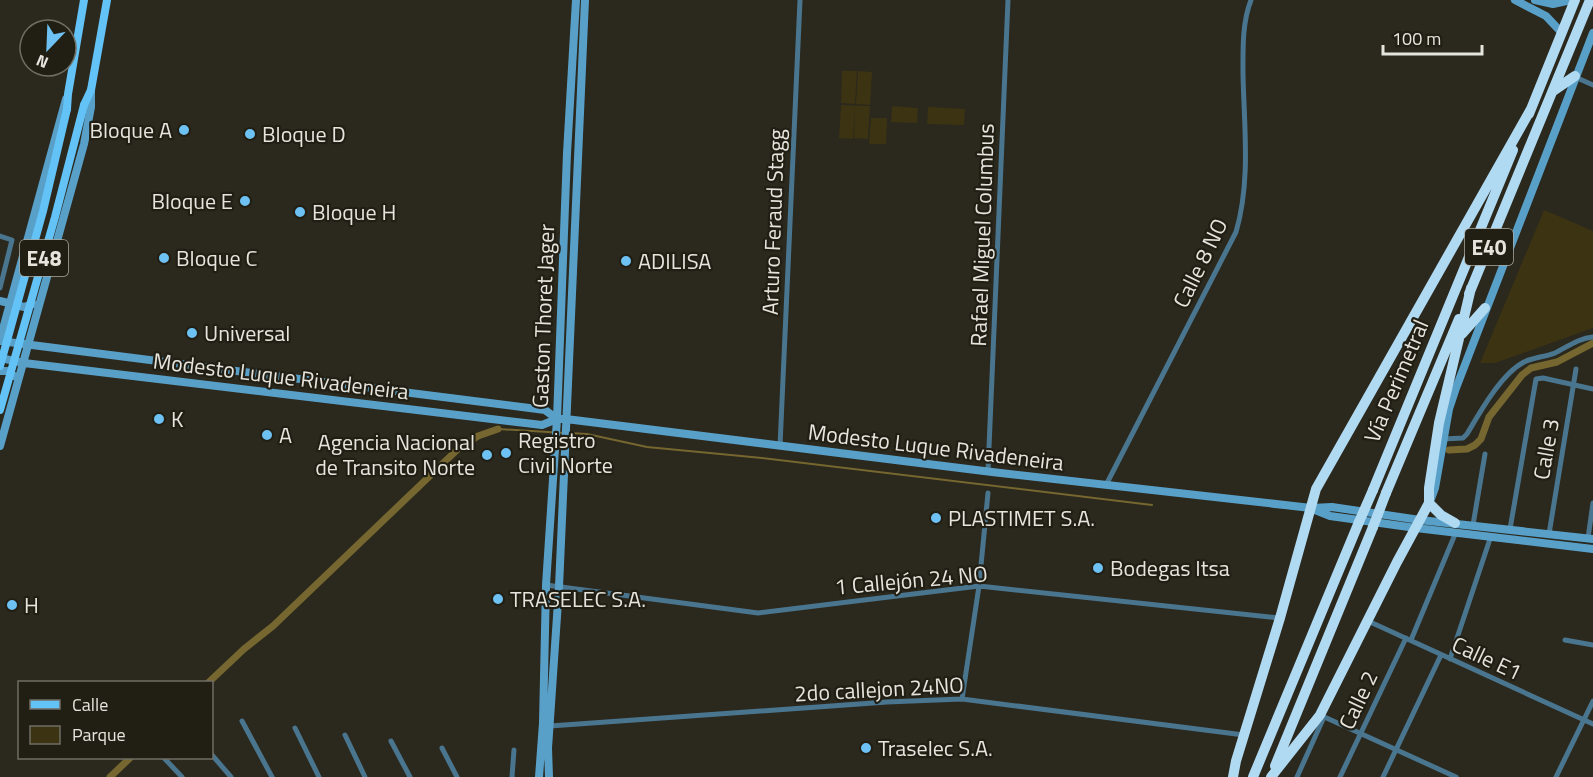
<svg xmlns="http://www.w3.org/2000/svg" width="1593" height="777" font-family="'Titillium Web',sans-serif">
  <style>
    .green { fill: #3b3312 }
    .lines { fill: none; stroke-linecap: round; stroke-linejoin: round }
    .stream { stroke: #75672f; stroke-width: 2 }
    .canal { stroke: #75672f; stroke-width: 7 }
    .street { stroke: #4a758e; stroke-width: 5 }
    .secondary { stroke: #59a0c9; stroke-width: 8 }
    .primary { stroke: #63c2f6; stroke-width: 8 }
    .highway { stroke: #b0d9f2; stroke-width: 10 }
    .primary-bridge { stroke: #63c2f6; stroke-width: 8 }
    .highway-bridge { stroke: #b0d9f2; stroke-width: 10 }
    .poi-dot { fill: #6dc2f3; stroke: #211e14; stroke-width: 2 }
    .labels { text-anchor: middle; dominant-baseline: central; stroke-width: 4.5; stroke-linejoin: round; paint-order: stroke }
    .shield { fill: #211e14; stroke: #aba9a1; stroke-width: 1.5 }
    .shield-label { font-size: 21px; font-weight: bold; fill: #e6e5dd }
    .poi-label { font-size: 22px; fill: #e6e5dd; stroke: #211e14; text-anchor: start }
    .street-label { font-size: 22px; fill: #e6e5dd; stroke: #211e14 }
  </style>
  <rect width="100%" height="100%" fill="#2b281d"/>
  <!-- green -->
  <path class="green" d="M842,71H857L855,104L841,103Z
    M858,71L872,72L870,105L856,104Z
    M841,105L870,106L868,139L854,138L855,106L853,139L839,138Z
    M892,106L918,108L917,123L891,122Z
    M928,107L965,109L964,125L927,124Z
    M871,118H887L886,144H869Z
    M1544,210L1593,231V328L1495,363H1480Z"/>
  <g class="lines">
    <!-- stream -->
    <path class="stream" d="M498,429L564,433
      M569,433L587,434L647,447L762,458L1152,505"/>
    <!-- canal -->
    <path class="canal" d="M1449,450L1467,449L1475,445L1481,439L1489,417L1522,375L1531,368L1557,362L1593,343
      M209,682L244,649L273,626L458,449L478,436L498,429
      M110,777L130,758"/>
    <!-- street -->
    <path class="street" d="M1575,77L1593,85
      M0,236L12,240L0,288
      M1443,439L1463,438L1467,434C1480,412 1501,374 1524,362C1534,357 1545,357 1555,353C1567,347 1579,338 1593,337
      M780,446L800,0
      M988,471L1008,0
      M1106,485L1236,232C1251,181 1244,126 1243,74C1243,49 1242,23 1251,0
      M1473,525L1485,454
      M1510,529L1536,379L1543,378L1593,389
      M1549,534L1576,369
      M1588,538L1593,503
      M546,585L758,613L979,586L1280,618
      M1368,621L1593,724
      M1411,640L1456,532
      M1565,640L1593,645
      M1450,659L1491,536
      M962,699L979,586L988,493
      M1320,715L1456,777
      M242,721L272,777
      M550,726L887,702L962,699L1244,735
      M295,728L319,777
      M345,735L365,777
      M391,741L410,777
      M442,748L457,777
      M212,755L231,777
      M164,758L182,777
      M512,777L514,750
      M1297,777L1324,717
      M1340,777L1406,638
      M1383,777L1441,655
      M1556,777L1593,701"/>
    <!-- secondary -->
    <path class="secondary" d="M1515,0L1546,16L1562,33
      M1535,0L1553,4L1571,0
      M0,301L24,307L33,304
      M0,340L66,99
      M0,341L545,410L557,419
      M0,358L24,363L542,425L557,419H566L992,472L1311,508L1332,507L1420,520L1593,539
      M0,371H7L14,376
      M0,446L84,144L91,107V90
      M1431,499L1435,488L1449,409L1456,388L1593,33
      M1315,510L1330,516L1416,528L1593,549
      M539,777L543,723L546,585L557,419L567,153L576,0
      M549,777L548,748L559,587L585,0"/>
    <!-- primary -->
    <path class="primary" d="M84,105L91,90L107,0
      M67,109L68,94L84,0"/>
    <!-- highway -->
    <path class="highway" d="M1553,91L1575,76
      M1529,114L1575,0
      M1469,294L1590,0
      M1462,334L1485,308
      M1373,490L1513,150
      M1386,493L1459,319
      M1429,503L1441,515L1455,523
      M1275,766L1373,527
      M1233,777L1236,761L1280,618L1316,489L1531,109
      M1253,777L1359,522
      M1271,777L1320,715L1397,562L1429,503V488L1439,423L1471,288"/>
    <!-- primary-bridge -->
    <path class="primary-bridge" d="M0,366L43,211L67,109
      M0,410L55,217L84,105"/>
    <!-- highway-bridge -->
    <path class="highway-bridge" d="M1359,522L1373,490
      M1373,527L1386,493"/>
  </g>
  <!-- markers -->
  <g class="poi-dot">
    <circle cx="184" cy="130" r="6"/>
    <circle cx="250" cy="134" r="6"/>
    <circle cx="245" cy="201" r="6"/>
    <circle cx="300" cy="212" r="6"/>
    <circle cx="164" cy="258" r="6"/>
    <circle cx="626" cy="261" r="6"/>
    <circle cx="192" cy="333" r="6"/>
    <circle cx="159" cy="419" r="6"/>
    <circle cx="267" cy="435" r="6"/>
    <circle cx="506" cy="453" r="6"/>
    <circle cx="487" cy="455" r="6"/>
    <circle cx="936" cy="518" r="6"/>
    <circle cx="1098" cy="568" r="6"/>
    <circle cx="498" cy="599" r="6"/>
    <circle cx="12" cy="605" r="6"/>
    <circle cx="866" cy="748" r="6"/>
  </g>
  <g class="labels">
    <!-- shield labels -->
    <g class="shield">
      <rect x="1465" y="229" width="48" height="36" rx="4.5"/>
      <rect x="20" y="240" width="48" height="36" rx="4.5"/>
    </g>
    <g class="shield-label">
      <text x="1489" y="247">E40</text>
      <text x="44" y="258">E48</text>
    </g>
    <!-- poi labels -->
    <g class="poi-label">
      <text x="172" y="130" text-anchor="end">Bloque A</text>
      <text x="262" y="134">Bloque D</text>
      <text x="233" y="201" text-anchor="end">Bloque E</text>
      <text x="312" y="212">Bloque H</text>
      <text x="176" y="258">Bloque C</text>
      <text x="638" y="261">ADILISA</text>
      <text x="204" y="333">Universal</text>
      <text x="171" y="419">K</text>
      <text x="279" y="435">A</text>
      <text x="518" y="440">Registro<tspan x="518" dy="25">Civil Norte</tspan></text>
      <text x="475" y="442" text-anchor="end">Agencia Nacional<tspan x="475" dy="25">de Transito Norte</tspan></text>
      <text x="948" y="518">PLASTIMET S.A.</text>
      <text x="1110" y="568">Bodegas Itsa</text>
      <text x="510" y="599">TRASELEC S.A.</text>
      <text x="24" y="605">H</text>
      <text x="878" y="748">Traselec S.A.</text>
    </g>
    <!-- street labels -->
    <g class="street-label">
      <text transform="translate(773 222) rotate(-88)">Arturo Feraud Stagg</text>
      <text transform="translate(982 235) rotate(-88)">Rafael Miguel Columbus</text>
      <text transform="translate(1200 263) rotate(-64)">Calle 8 NO</text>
      <text transform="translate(543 316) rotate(-88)">Gaston Thoret Jager</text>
      <text transform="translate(281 376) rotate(7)">Modesto Luque Rivadeneira</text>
      <text transform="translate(1396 381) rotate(-67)">Vía Perimetral</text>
      <text transform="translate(936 447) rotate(7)">Modesto Luque Rivadeneira</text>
      <text transform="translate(1546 449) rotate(-80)">Calle 3</text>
      <text transform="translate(911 580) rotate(-5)">1 Callejón 24 NO</text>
      <text transform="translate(1487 658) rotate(25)">Calle E1</text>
      <text transform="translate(879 689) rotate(-3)">2do callejon 24NO</text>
      <text transform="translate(1358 700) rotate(-65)">Calle 2</text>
    </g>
  </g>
  <!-- legend -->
  <rect x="18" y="681" width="195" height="78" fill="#211e14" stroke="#706e64" stroke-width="1.5"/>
  <rect x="30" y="700" width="30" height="9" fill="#63c2f6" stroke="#706e64" stroke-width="1.5"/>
  <text x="72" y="711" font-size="18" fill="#e6e5dd">Calle</text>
  <rect x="30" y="726" width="30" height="18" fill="#3b3312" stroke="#706e64" stroke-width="1.5"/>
  <text x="72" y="741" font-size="18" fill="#e6e5dd">Parque</text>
  <!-- north arrow -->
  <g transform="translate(48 48) rotate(203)"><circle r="28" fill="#211e14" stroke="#706e64" stroke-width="1.5"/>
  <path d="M0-4.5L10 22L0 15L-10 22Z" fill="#6dc2f3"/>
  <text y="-9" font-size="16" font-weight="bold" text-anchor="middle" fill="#e6e5dd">N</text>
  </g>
  <!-- scale -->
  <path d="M1383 45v9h99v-9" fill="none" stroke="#e6e5dd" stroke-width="3"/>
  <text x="1392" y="45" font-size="18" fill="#e6e5dd" stroke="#211e14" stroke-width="4.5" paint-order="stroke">100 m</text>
</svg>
